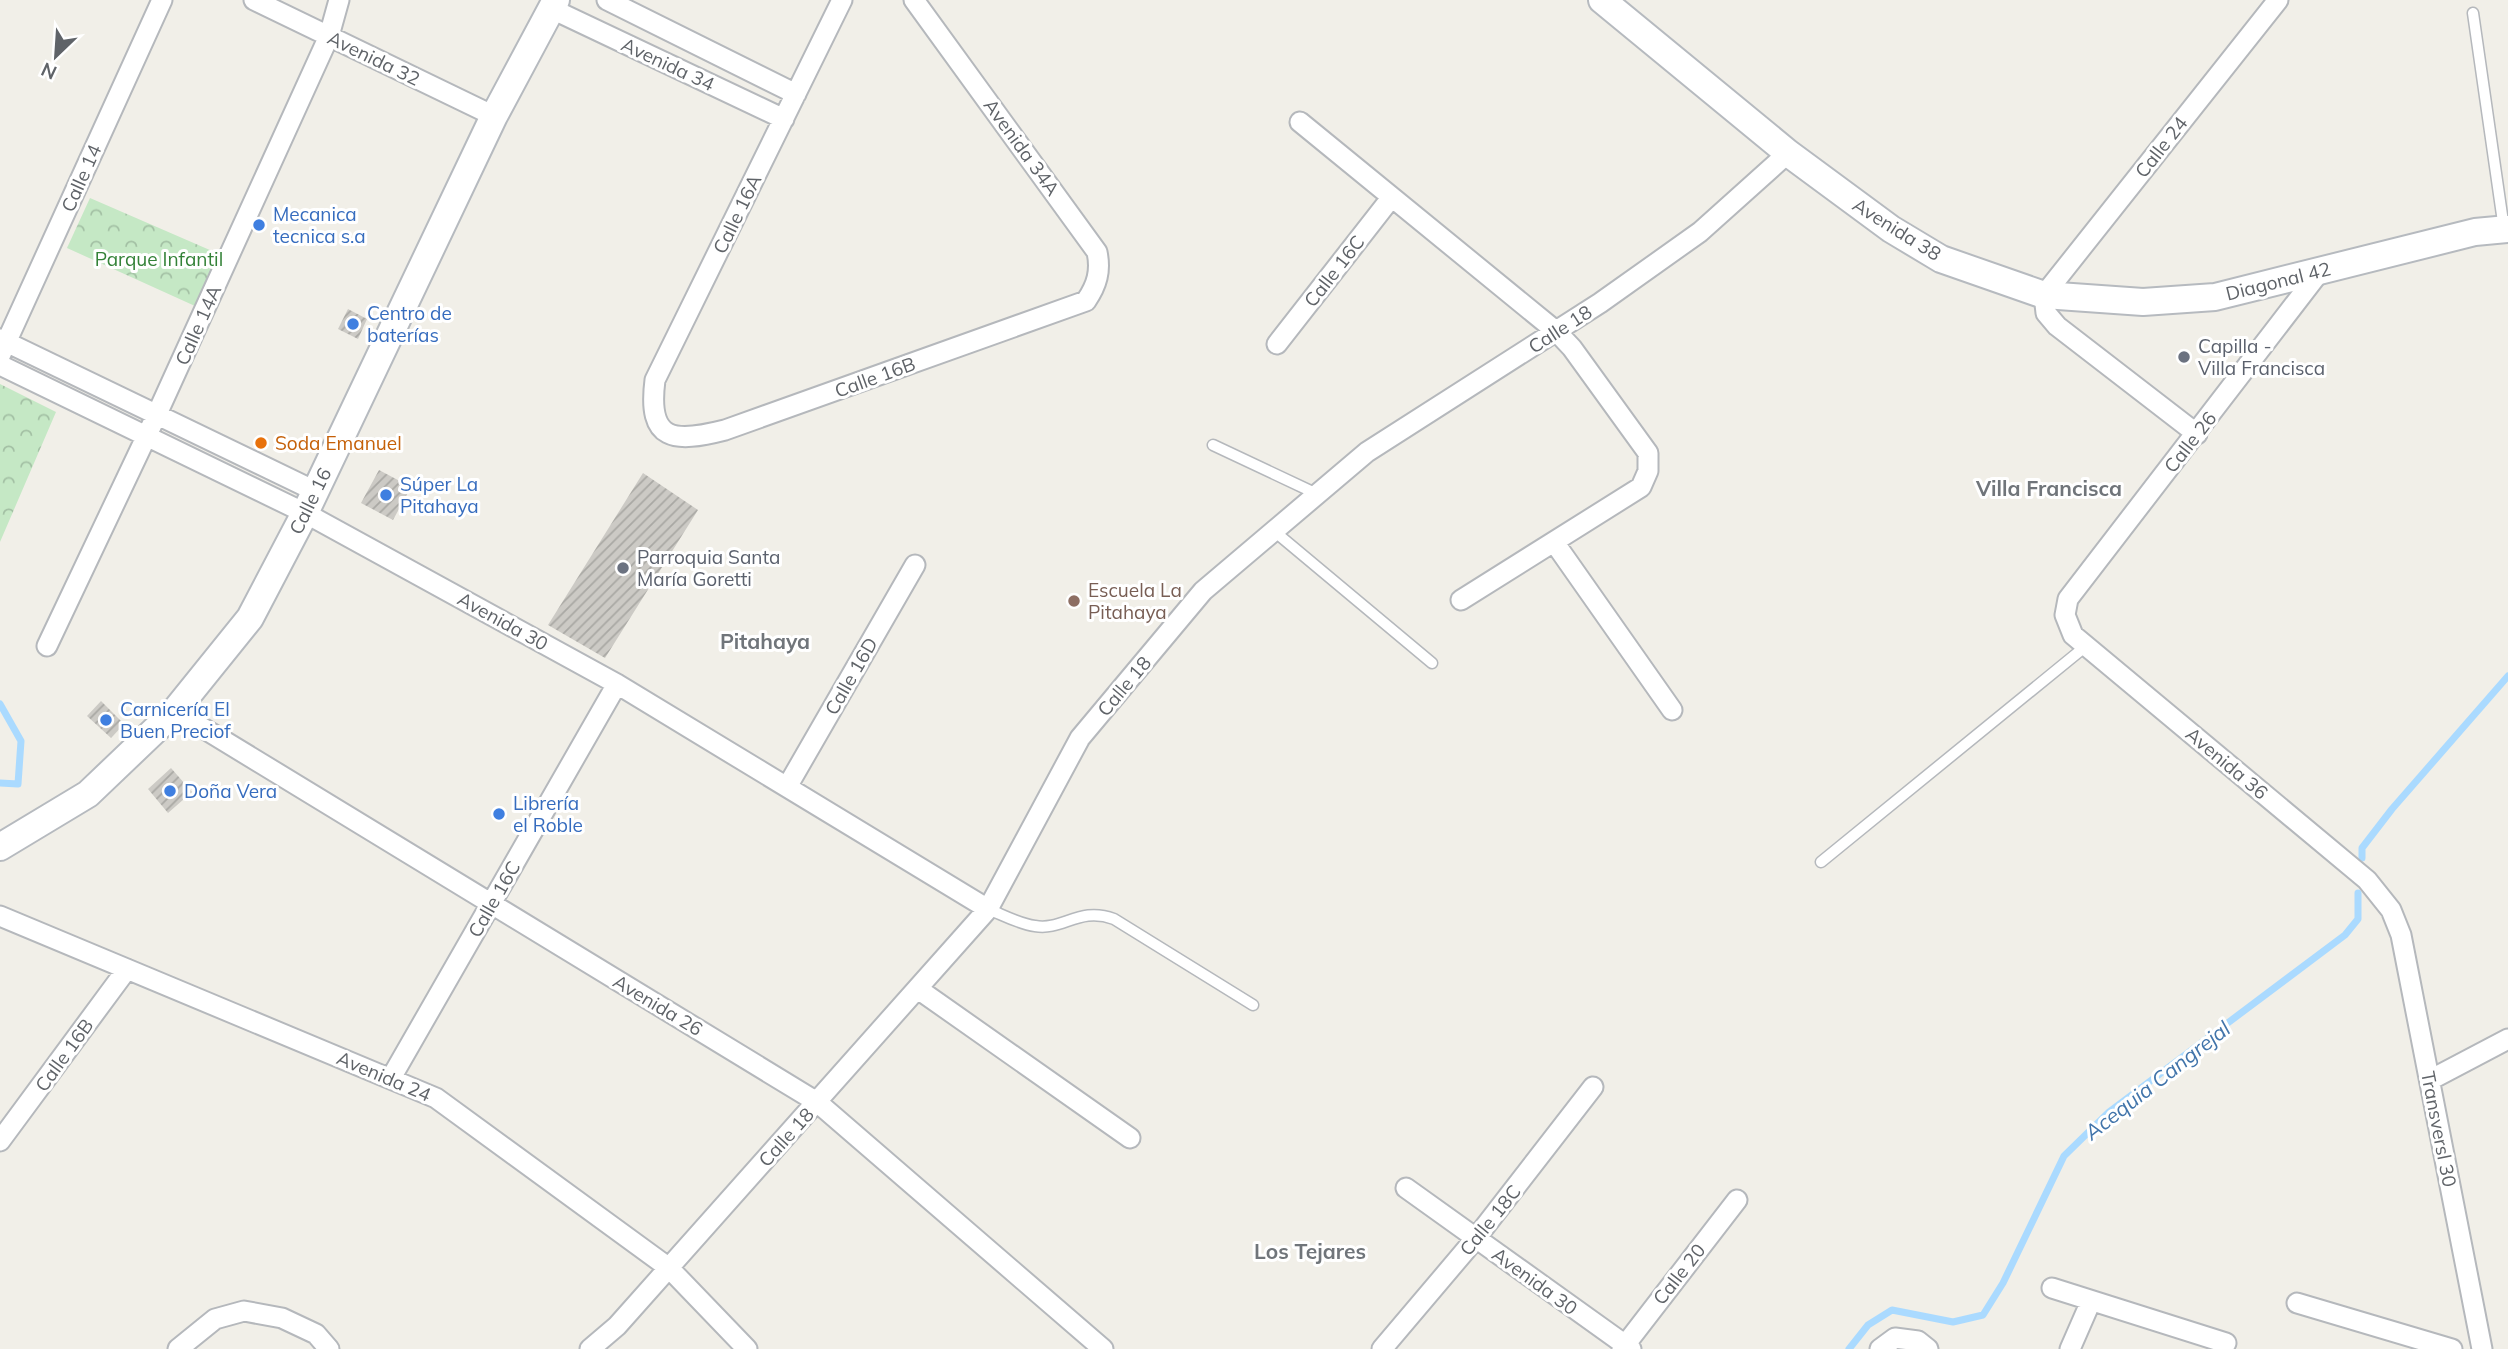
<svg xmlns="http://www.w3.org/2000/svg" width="2508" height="1349" font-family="Mulish,sans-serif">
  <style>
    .park { fill: url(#park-crowns) }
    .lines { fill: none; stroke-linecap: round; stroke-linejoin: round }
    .stream { stroke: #aadaff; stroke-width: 7 }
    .building { fill: url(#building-hatch) }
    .lane-casing { stroke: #b5b8bc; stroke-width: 13 }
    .street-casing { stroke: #b5b8bc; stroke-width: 23 }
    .secondary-casing { stroke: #b6babf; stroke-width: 30 }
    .lane { stroke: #fff; stroke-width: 10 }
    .street { stroke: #fff; stroke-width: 19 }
    .secondary { stroke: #fff; stroke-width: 26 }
    .shop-dot { fill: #3f7fe0; stroke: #fff; stroke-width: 2.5 }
    .worship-dot { fill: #6b7280; stroke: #fff; stroke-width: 2.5 }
    .food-dot { fill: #e8710a; stroke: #fff; stroke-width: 2.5 }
    .education-dot { fill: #8d6e63; stroke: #fff; stroke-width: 2.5 }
    .labels { text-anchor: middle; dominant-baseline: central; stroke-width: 6; stroke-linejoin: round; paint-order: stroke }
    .street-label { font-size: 19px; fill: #5f6368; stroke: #fff }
    .shop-label { font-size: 19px; fill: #366cbe; stroke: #fff; text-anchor: start }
    .park-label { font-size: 19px; fill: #348238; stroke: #fff }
    .worship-label { font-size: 19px; fill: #5b616d; stroke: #fff; text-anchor: start }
    .food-label { font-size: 19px; fill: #c56008; stroke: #fff; text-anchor: start }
    .education-label { font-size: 19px; fill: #785e54; stroke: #fff; text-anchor: start }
    .neighbourhood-label { font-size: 21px; font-weight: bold; fill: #70757a; stroke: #fff }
    .water-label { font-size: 21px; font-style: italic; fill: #4174aa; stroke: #fff }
  </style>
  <defs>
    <pattern id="park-crowns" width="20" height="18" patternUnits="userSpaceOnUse" patternTransform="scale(1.75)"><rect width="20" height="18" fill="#c5e8c5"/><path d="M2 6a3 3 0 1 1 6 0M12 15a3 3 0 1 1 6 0" fill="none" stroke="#a3c0a4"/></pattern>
    <pattern id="building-hatch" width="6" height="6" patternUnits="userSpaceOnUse" patternTransform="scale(1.75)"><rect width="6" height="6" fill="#cccac5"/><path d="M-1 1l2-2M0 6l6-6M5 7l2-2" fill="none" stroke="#a9a8a4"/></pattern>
  </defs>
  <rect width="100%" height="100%" fill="#f1efe8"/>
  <!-- park -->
  <path class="park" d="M90,198L219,254L195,306L67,248Z
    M0,384L56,412L0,542Z"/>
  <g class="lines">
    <!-- stream -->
    <path class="stream" d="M0,704L21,741L18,784L0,783
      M2362,858V848L2392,809L2508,676
      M1849,1349L1868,1325L1892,1310L1953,1322L1983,1315L2003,1283L2064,1156L2109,1112L2345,935L2358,919V893"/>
  </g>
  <!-- building -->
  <path class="building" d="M348,309L367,319L358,339L338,329Z
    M379,470L411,487L393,520L361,503Z
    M643,473L698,510L605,658L548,625Z
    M101,701L124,724L111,738L87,716Z
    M171,768L192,792L168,813L148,789Z"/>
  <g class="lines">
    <!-- lane casing -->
    <g class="lane-casing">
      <path id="lane" d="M2473,13L2504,229
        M1213,445L1317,494
        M1274,531L1432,663
        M1821,862L2086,646
        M988,909C1003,915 1019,924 1035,926C1063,931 1079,906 1114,919L1253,1005"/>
    </g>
    <!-- street casing -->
    <g class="street-casing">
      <path id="street" d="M254,0L494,116
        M607,0L796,94
        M842,0L655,380C647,442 674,443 725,430L1086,301C1097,285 1101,271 1097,252L914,0
        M552,9L784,119
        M1300,122L1557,332L1572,348L1648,453V471L1641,487L1461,600
        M2321,270L2068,599L2065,615L2073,635L2367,880L2391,910L2401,935L2482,1349
        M0,339L315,491
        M1277,344L1391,198
        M0,356L162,0
        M0,365L305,513L617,684L988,909
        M2197,434L2057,326L2046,313L2044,295L2278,0
        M1554,542L1672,710
        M47,646L157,414L329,36L339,0
        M175,711L817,1102L1103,1349
        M787,787L915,565
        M0,916L436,1098L669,1268L747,1349
        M918,989L1130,1138
        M391,1078L617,684
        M2430,1080L2508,1039
        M0,1141L127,969
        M1406,1188L1631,1349
        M2052,1288L2226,1343
        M2297,1303L2452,1349
        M178,1349L215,1319L244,1311L282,1318L316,1334L329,1349
        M590,1349L617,1326L988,909L1080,738L1203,591L1367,452L1600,303L1700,232L1788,153
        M1382,1349L1476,1238L1593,1087
        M1622,1349L1737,1200
        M1880,1349L1895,1338L1918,1341L1928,1349
        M2070,1349L2091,1301"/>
    </g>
    <!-- secondary casing -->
    <g class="secondary-casing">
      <path id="secondary" d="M1602,0L1788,153L1891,229L1941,259L2044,295L2143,302L2215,297L2475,232L2508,229
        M0,847L88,794L175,711L250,618L305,513L494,116L556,0"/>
    </g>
    <!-- lane -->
    <use href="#lane" class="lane"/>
    <!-- street -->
    <use href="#street" class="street"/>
    <!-- secondary -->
    <use href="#secondary" class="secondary"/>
  </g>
  <!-- markers -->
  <g class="shop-dot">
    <circle cx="259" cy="225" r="7"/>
    <circle cx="353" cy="324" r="7"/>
    <circle cx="386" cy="495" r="7"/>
    <circle cx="106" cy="720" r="7"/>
    <circle cx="170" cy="791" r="7"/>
    <circle cx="499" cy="814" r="7"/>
  </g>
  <g class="worship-dot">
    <circle cx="2184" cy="357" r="7"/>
    <circle cx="623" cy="568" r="7"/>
  </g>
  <circle class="food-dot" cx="261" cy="443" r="7"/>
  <circle class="education-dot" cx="1074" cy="601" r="7"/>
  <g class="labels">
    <!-- street labels -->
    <g class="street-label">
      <text transform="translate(374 58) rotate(26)">Avenida 32</text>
      <text transform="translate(668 64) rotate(25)">Avenida 34</text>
      <text transform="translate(1022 147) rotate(54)">Avenida 34A</text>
      <text transform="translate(2161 147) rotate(-52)">Calle 24</text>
      <text transform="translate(81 178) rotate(-66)">Calle 14</text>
      <text transform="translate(737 214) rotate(-64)">Calle 16A</text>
      <text transform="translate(1897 229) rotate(32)">Avenida 38</text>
      <text transform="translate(1334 271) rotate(-52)">Calle 16C</text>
      <text transform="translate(2278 281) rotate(-14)">Diagonal 42</text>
      <text transform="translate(198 325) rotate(-66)">Calle 14A</text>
      <text transform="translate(1560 329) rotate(-33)">Calle 18</text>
      <text transform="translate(875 377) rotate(-20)">Calle 16B</text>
      <text transform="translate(2190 442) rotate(-52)">Calle 26</text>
      <text transform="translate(310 501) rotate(-64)">Calle 16</text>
      <text transform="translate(503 621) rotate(29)">Avenida 30</text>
      <text transform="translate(851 676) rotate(-60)">Calle 16D</text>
      <text transform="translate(1124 686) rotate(-50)">Calle 18</text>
      <text transform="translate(2227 763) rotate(40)">Avenida 36</text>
      <text transform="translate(494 899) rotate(-60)">Calle 16C</text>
      <text transform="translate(658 1005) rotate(31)">Avenida 26</text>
      <text transform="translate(64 1055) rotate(-54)">Calle 16B</text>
      <text transform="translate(384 1076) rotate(23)">Avenida 24</text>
      <text transform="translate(2439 1129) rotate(79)">Transversl 30</text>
      <text transform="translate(786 1137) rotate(-48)">Calle 18</text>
      <text transform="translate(1490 1220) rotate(-51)">Calle 18C</text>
      <text transform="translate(1679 1274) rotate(-52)">Calle 20</text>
      <text transform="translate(1535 1281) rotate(36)">Avenida 30</text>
    </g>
    <!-- shop labels -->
    <g class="shop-label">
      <text x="273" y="214">Mecanica<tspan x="273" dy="22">tecnica s.a</tspan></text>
      <text x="367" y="313">Centro de<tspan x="367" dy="22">baterías</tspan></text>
      <text x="400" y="484">Súper La<tspan x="400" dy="22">Pitahaya</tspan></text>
      <text x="120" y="709">Carnicería El<tspan x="120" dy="22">Buen Preciof</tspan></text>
      <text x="184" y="791">Doña Vera</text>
      <text x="513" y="803">Librería<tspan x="513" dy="22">el Roble</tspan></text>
    </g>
    <!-- park labels -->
    <g class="park-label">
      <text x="159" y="259">Parque Infantil</text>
    </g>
    <!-- worship labels -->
    <g class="worship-label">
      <text x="2198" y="346">Capilla -<tspan x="2198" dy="22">Villa Francisca</tspan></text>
      <text x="637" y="557">Parroquia Santa<tspan x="637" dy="22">María Goretti</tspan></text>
    </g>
    <!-- food labels -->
    <g class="food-label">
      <text x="275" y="443">Soda Emanuel</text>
    </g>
    <!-- education labels -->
    <g class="education-label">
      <text x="1088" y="590">Escuela La<tspan x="1088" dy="22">Pitahaya</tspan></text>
    </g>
    <!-- neighbourhood labels -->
    <g class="neighbourhood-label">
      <text x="2049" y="488">Villa Francisca</text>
      <text x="765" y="641">Pitahaya</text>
      <text x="1310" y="1251">Los Tejares</text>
    </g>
    <!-- water labels -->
    <g class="water-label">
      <text transform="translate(2157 1080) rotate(-38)">Acequia Cangrejal</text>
    </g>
  </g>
  <!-- north arrow -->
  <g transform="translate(56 56) rotate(205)" stroke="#ffffff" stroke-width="5" paint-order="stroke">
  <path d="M0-5L12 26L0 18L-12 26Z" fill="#5f6368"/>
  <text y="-10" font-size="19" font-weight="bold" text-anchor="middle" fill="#5f6368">N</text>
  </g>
</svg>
